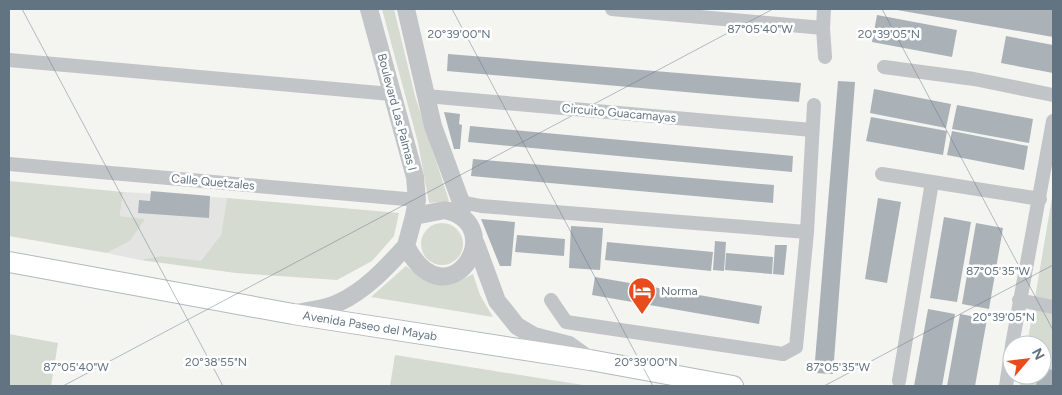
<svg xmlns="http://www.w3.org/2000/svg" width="1062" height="395" font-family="Figtree,sans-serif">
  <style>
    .built { fill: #e4e5e3 }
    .green { fill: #d5dbd1 }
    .building { fill: #aab2b7 }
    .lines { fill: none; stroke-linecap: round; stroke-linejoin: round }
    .secondary-casing { stroke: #b3b9bd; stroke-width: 22 }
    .minor { stroke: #c1c5c8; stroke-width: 14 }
    .tertiary { stroke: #c1c5c8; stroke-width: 18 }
    .secondary { stroke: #fff; stroke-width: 20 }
    .ticks { fill: none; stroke: #627482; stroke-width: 1; stroke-opacity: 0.45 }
    .labels { text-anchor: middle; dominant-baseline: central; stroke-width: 5; stroke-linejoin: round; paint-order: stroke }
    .street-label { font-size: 12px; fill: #627482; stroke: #fff }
    .poi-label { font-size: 12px; fill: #627482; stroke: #fff; text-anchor: start }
    .ticks-label { font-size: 12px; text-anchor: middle; fill: #627482; stroke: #fff; stroke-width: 5; stroke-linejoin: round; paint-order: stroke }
  </style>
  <rect width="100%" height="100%" fill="#f4f4f0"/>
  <!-- built -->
  <path class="built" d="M123,192L227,198L221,235L201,262L161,256L140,260L107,253L130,241L144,219L120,216Z"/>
  <!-- green -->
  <path class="green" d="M382,9H394L415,96L449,201L429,203L418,143Z
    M9,181L123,192L120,216L145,219L130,241L107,253L9,236Z
    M1053,192V386H1020L1022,375H1042V345H1027Z
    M227,198L399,213L394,236L372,261L337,280L236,273L140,260L161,256L201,261L221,235Z
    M421 244a21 21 0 1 1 42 0a21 21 0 1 1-42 0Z
    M406,266C432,286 443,290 473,274L480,295L493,317L371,297Z
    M9,334L58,343L51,386H9Z
    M395,355L589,386H390Z"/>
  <!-- building -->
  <path class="building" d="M897,9L1053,10V37L897,10Z
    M877,15L957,30L952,57L872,42Z
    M1006,36L1053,45V73L1001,63Z
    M448,54L801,83L799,102L447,71Z
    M838,81L855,82L833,374L814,373Z
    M874,89L951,104L946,128L870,113Z
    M957,105L1033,119L1029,143L952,129Z
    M444,112L460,114L459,124L462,125L460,149H454Z
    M871,117L947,131L943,155L866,141Z
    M470,126L793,156L792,172L468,142Z
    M952,131L1028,146L1024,170L947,155Z
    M473,159L774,185L773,203L471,176Z
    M151,191L210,196L209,218L138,213L139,200L150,201Z
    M878,198L901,202L887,283L865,279Z
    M944,217L971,222L957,302L930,298Z
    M481,219L515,222L511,266H500Z
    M976,223L1003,228L989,309L962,304Z
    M571,226L603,228L600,270L569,268Z
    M517,235L565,239L564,256L515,252Z
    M715,241L726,242L724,271L713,270Z
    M607,242L713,252L711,271L605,260Z
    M775,245H787L784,275L773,274Z
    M726,253L773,257L772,274L725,270Z
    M595,277L762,306L759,324L592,295Z
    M928,309L955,314L942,386H914Z
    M960,314L987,319L975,386H947Z
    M1042,368L1053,370V386H1036L1038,375H1042Z"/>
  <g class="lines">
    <!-- secondary casing -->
    <g class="secondary-casing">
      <path id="secondary" d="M9,262L293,314L590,360L733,386"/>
    </g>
    <!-- minor -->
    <path class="minor" d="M612,9L823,28L824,9
      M823,28L825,57
      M9,60L391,94
      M884,67L974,79L1053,95
      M426,96L812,130
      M9,164L417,200
      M882,174L1040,199
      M461,202L481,206L807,232
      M551,300L566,322L783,354L796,347L807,232L814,105
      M1019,300L1053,307
      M1012,345L1053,121
      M899,381L932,182
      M1006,386L1012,346"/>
    <!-- tertiary -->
    <path class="tertiary" d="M369,9L415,177L417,200L414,216
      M406,9L433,126L461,202L462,217
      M445,210C512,225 448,326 406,246L414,216Z
      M476,244L497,301L517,326L534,336L569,345L590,360
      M297,313C310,310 326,309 338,303C365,291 387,267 406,246"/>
    <!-- secondary -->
    <use href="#secondary" class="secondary"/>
  </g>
  <!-- ticks -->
  <path class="ticks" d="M22,9L223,386M452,9L653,386M882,9L1053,330M9,10L11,9M63,386L773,9M824,386L1053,265"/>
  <!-- icons -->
  <defs>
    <g id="hotel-pin" transform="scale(1.4375)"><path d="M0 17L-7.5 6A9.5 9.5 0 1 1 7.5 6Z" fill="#e84b1c" stroke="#fff"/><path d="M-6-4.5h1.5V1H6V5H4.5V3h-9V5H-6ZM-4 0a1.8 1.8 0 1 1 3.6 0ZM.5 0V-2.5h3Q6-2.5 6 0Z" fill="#fff"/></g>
  </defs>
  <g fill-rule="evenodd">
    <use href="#hotel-pin" x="642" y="291"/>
  </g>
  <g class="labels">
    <!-- street labels -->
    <g class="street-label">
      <text transform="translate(397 112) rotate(75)">Boulevard Las Palmas I</text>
      <text transform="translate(619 113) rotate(5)">Circuito Guacamayas</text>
      <text transform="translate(213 182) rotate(5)">Calle Quetzales</text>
      <text transform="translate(370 326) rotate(9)">Avenida Paseo del Mayab</text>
    </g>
    <!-- poi labels -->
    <g class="poi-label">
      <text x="661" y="291">Norma</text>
    </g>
  </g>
  <g class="ticks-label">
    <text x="760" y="33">87°05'40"W</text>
    <text x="459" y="38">20°39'00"N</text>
    <text x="889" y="38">20°39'05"N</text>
    <text x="998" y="275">87°05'35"W</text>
    <text x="1004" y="321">20°39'05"N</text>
    <text x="216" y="366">20°38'55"N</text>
    <text x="646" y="366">20°39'00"N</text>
    <text x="76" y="371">87°05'40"W</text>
    <text x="838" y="371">87°05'35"W</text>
  </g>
  <!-- border -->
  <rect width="1062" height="395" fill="none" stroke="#627482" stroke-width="20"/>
  <!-- north arrow -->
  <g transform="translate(1027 360) rotate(62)"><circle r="24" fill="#ffffff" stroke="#c0c7cd"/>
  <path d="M0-4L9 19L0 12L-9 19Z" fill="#e84b1c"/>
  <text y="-8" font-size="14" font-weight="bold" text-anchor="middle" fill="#627482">N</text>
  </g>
</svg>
